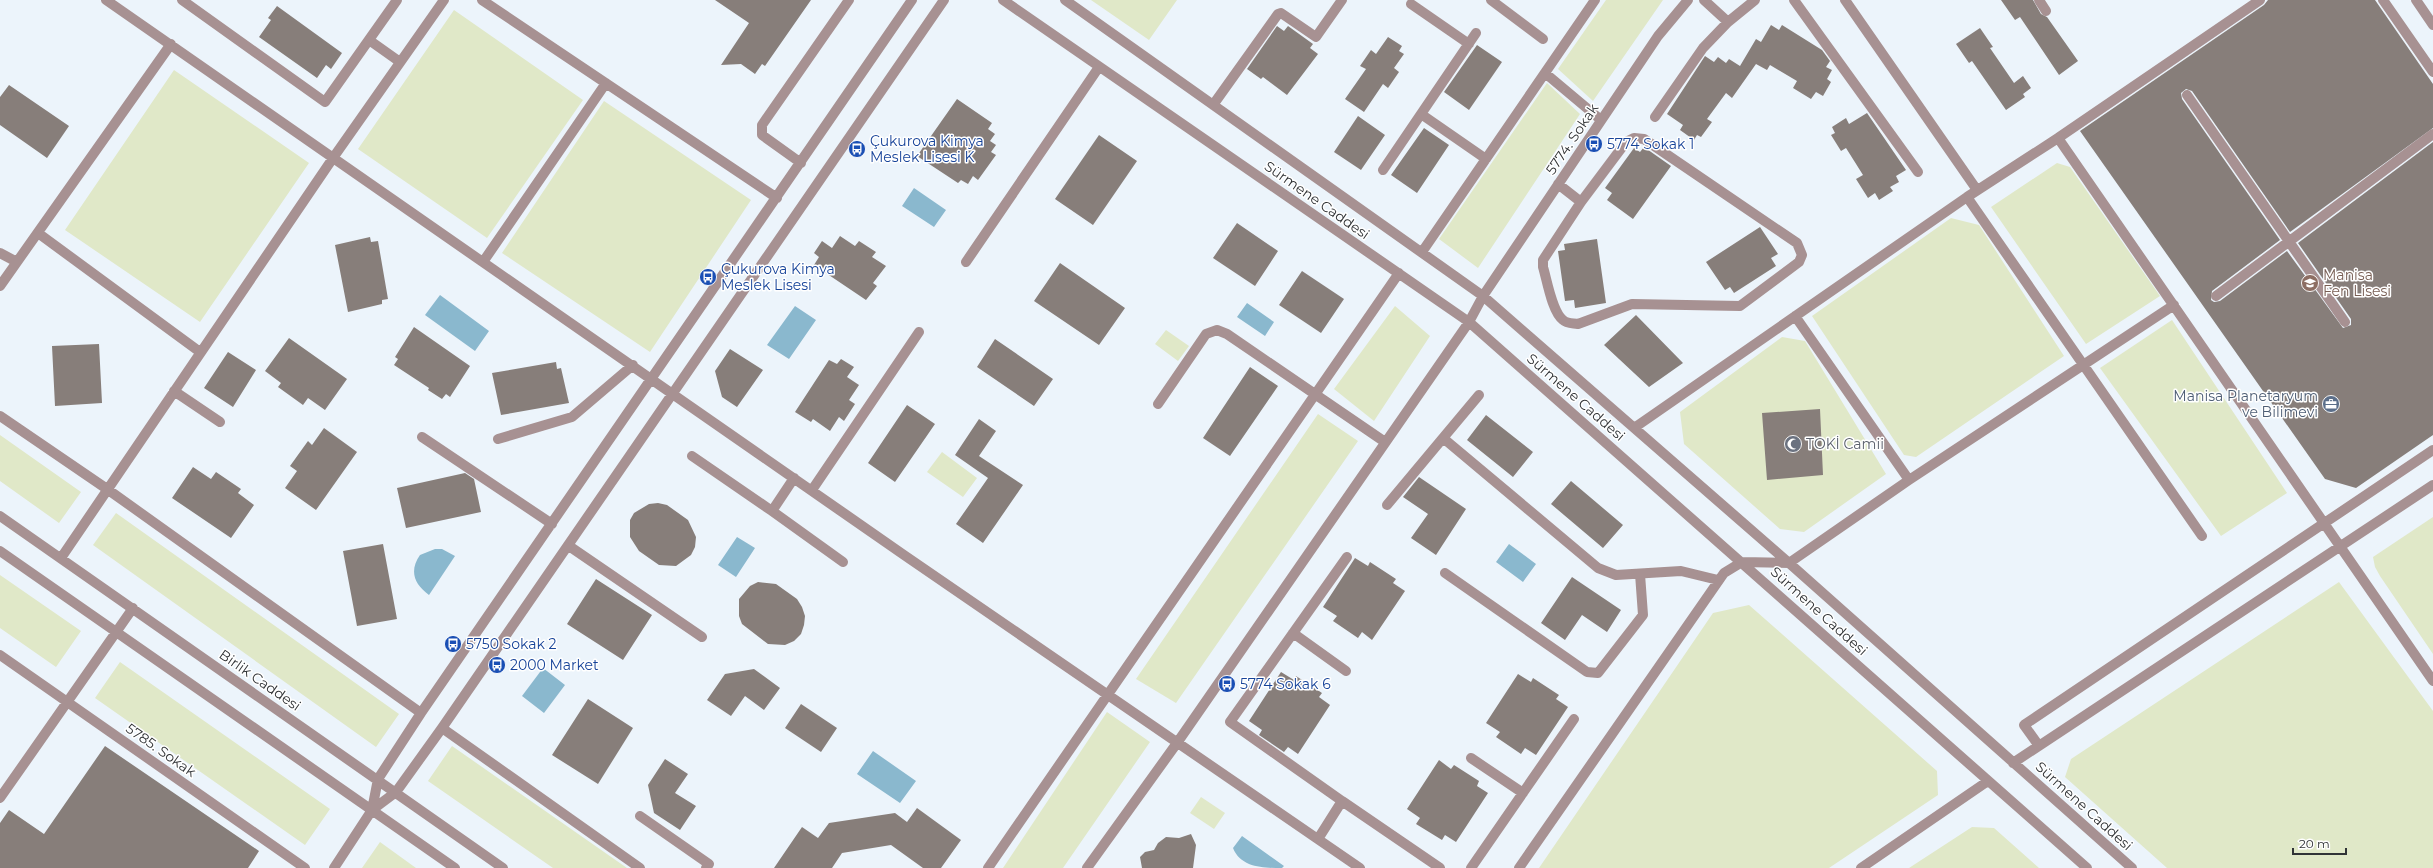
<svg xmlns="http://www.w3.org/2000/svg" width="2433" height="868" font-family="Montserrat,sans-serif">
  <style>
    .green { fill: #e0e8c8 }
    .water { fill: #8ab8ce }
    .building { fill: #877e7a }
    .lines { fill: none; stroke-linecap: round; stroke-linejoin: round }
    .minor { stroke: #a79192; stroke-width: 10 }
    .labels { text-anchor: middle; dominant-baseline: central; stroke-width: 3; stroke-linejoin: round; paint-order: stroke }
    .street-label { font-size: 14px; fill: #303336; stroke: #fff }
    .transit-label { font-size: 14px; fill: #164399; stroke: #fff; text-anchor: start }
    .education-label { font-size: 14px; fill: #785e54; stroke: #fff; text-anchor: start }
    .service-label { font-size: 14px; fill: #4e5e75; stroke: #fff; text-anchor: end }
    .worship-label { font-size: 14px; fill: #5b616d; stroke: #fff; text-anchor: start }
  </style>
  <rect width="100%" height="100%" fill="#ecf4fb"/>
  <!-- green -->
  <path class="green" d="M1091,0H1177L1149,40Z
    M1606,0H1663L1593,101L1558,69Z
    M454,10L583,100L487,238L358,149Z
    M174,70L309,163L200,322L65,230Z
    M1547,83L1580,114L1478,268L1439,239Z
    M604,101L751,200L650,352L502,253Z
    M2057,163L2070,167L2160,296L2086,344L1991,207Z
    M1951,218L1979,225L2064,356L1916,457L1904,455L1812,316Z
    M1395,306L1430,336L1374,421L1334,389Z
    M2172,320L2287,493L2221,536L2100,368Z
    M1166,330L1189,346L1178,361L1155,344Z
    M1782,337L1805,341L1886,474L1804,532L1780,529L1684,444L1680,412Z
    M1318,414L1358,441L1176,703L1136,679Z
    M0,435L81,492L59,523L0,481Z
    M942,452L977,478L963,497L927,472Z
    M116,513L399,714L376,747L93,545Z
    M2433,517V654L2380,576L2375,567L2373,557Z
    M0,575L81,631L56,667L0,628Z
    M2339,582L2433,711V868H2167L2065,777L2071,759Z
    M1749,605L1937,771L1938,795L1829,868H1539L1713,613Z
    M120,662L330,809L305,845L95,698Z
    M1107,712L1150,742L1063,868H1003Z
    M452,746L627,868H553L428,781Z
    M1201,797L1225,813L1214,829L1190,813Z
    M1972,827L1994,828L2039,868H1909Z
    M380,842L416,868H362Z"/>
  <!-- water -->
  <path class="water" d="M914,188L946,210L934,227L902,206Z
    M440,295L489,331L475,351L425,315Z
    M1247,303L1274,322L1265,336L1237,317Z
    M795,306L816,320L789,359L767,345Z
    M737,537L755,548L736,577L718,565Z
    M1509,544L1536,564L1523,582L1496,562Z
    M435,549H442L455,556L429,595C414,584 409,571 420,555Z
    M543,668L565,685L544,713L522,696Z
    M873,751L916,781L900,803L857,774Z
    M1242,836L1284,866L1282,868C1264,868 1241,868 1233,848Z"/>
  <!-- building -->
  <path class="building" d="M715,0H811L765,66L762,64L755,74L741,64L721,65L749,23Z
    M2001,0H2033L2041,14L2047,17L2078,61L2059,75L2020,17L2015,20Z
    M2268,0H2375L2433,84V128L2290,232L2192,91L2186,89L2181,93L2182,99L2280,240L2212,291L2211,300L2214,302L2220,301L2287,251L2343,328L2351,325V319L2298,243L2433,142V435L2356,488L2325,479L2080,131L2264,5Z
    M277,6L342,53L331,69L326,65L317,78L259,37L271,20L268,18Z
    M1771,25L1779,30L1782,25L1822,50L1830,61L1826,67L1832,70L1827,79L1831,82L1823,96L1816,92L1811,99L1793,88L1797,81L1770,65L1767,70L1756,64L1732,98L1726,93L1707,119L1712,122L1701,137L1697,135L1694,140L1680,130L1683,125L1667,114L1705,56L1714,62L1718,57L1726,63L1729,59L1740,66L1756,39L1761,42Z
    M1277,26L1284,31L1288,26L1313,44L1310,48L1318,54L1287,95L1263,77L1261,79L1247,69Z
    M1980,28L1993,47L1990,48L2014,83L2023,76L2031,88L2023,94L2025,97L2006,110L1972,61L1969,63L1956,44Z
    M1388,37L1402,46L1399,51L1404,54L1394,68L1399,72L1388,88L1383,84L1364,112L1345,99L1366,69L1360,66L1371,50L1376,54Z
    M1477,45L1502,62L1469,110L1444,92Z
    M9,85L69,126L47,158L0,125V97Z
    M957,99L992,123L988,129L995,134L990,141L996,145L991,152L996,155L978,180L973,176L968,184L961,180L958,183L917,156Z
    M1867,113L1906,170L1896,176L1899,182L1890,187L1893,191L1879,200L1875,193L1868,198L1856,179L1863,175L1846,148L1841,151L1831,135L1835,133L1832,127L1846,118L1849,124Z
    M1358,116L1385,135L1361,170L1334,152Z
    M1424,128L1449,145L1417,193L1391,175Z
    M1099,135L1137,161L1093,225L1055,199Z
    M1644,147L1671,166L1633,219L1607,200L1612,193L1605,188L1634,148L1640,152Z
    M1237,223L1278,251L1255,286L1213,258Z
    M1760,227L1778,254L1771,258L1776,266L1734,293L1730,287L1725,290L1706,262Z
    M840,236L855,246L859,241L876,252L872,257L886,266L873,283L877,286L866,300L814,265L819,257L814,253L822,241L832,248Z
    M370,237L371,242L378,241L388,299L382,300V304L348,312L335,245Z
    M1597,239L1606,303L1575,308L1574,300L1565,301L1558,251L1565,250L1564,244Z
    M1060,263L1125,308L1099,345L1034,301Z
    M1302,271L1344,299L1321,333L1279,305Z
    M1636,315L1683,363L1649,387L1604,345Z
    M414,327L470,366L450,397L446,394L442,399L428,390L429,388L394,365L398,359L395,357Z
    M289,338L347,379L325,410L308,398L303,405L278,387L281,383L265,371Z
    M995,339L1053,379L1034,406L977,367Z
    M99,344L102,403L55,406L52,346Z
    M730,349L763,370L737,407L722,397L715,371Z
    M228,352L256,370L233,407L204,388Z
    M841,359L854,367L847,377L859,385L849,400L855,404L844,421L839,417L830,431L813,419L811,422L795,412L829,360L837,364Z
    M556,362L557,369L561,368L569,403L501,415L492,373Z
    M1250,367L1278,386L1230,456L1203,438Z
    M907,405L935,424L895,482L868,463Z
    M1820,409L1823,475L1767,480L1762,413Z
    M1486,415L1533,452L1513,477L1467,440Z
    M979,419L996,431L979,456L1023,485L983,543L956,524L988,478L955,455Z
    M324,428L357,452L316,510L285,488L297,471L290,466L308,441L312,445Z
    M193,467L211,479L216,472L241,489L238,493L254,505L231,538L172,498Z
    M465,473L474,479L481,512L406,528L397,488Z
    M1419,477L1466,509L1436,555L1411,538L1428,514L1403,497Z
    M1571,481L1623,525L1603,548L1551,504Z
    M658,503L667,505L688,520L696,537L695,547L691,555L676,566L659,565L639,551L630,537V520L634,513L649,504Z
    M383,544L397,619L357,626L343,551Z
    M1355,558L1368,566L1370,562L1396,579L1393,583L1405,591L1372,640L1362,632L1358,638L1333,621L1337,616L1323,607Z
    M1572,577L1621,610L1607,632L1582,615L1565,640L1541,623Z
    M596,579L652,615L623,660L567,624Z
    M758,582L776,584L797,599L802,607L805,616L804,625L801,634L794,641L785,645L768,644L742,624L739,616V599L750,586Z
    M754,669L780,688L764,710L745,696L731,716L707,700L725,674Z
    M1281,672L1294,680L1296,676L1322,693L1319,697L1330,705L1298,754L1288,747L1284,752L1259,735L1262,730L1249,721Z
    M1518,674L1531,682L1533,678L1559,695L1556,699L1568,707L1536,755L1525,748L1521,754L1496,737L1500,732L1486,723Z
    M588,699L633,728L598,784L552,755Z
    M801,704L837,728L821,752L785,728Z
    M105,746L259,851L248,868H0V823L9,810L44,834Z
    M665,759L688,774L675,793L696,806L680,830L654,813L648,785Z
    M1439,760L1451,769L1454,765L1479,781L1477,786L1488,793L1456,842L1445,835L1442,840L1416,824L1420,818L1407,809Z
    M917,808L961,840L941,868H923L891,845L842,853L832,868H774L802,827L818,838L829,823L895,813L907,822Z
    M1191,834L1196,845L1193,868H1142L1140,857L1145,852L1154,850L1158,843L1166,837L1179,838Z"/>
  <g class="lines">
    <!-- minor -->
    <path class="minor" d="M106,0L904,555L1360,868
      M182,0L325,102L397,0
      M482,0L777,198
      M1003,0L1469,322L2087,868
      M1065,0L1483,296L1789,563L2132,868
      M1491,0L1543,39
      M1704,0L1728,22L1755,0
      M1794,0L1918,172
      M1845,0L1977,190
      M2039,0L2046,11
      M2383,0L2433,72
      M2416,0L2433,25
      M1411,4L1469,44
      M1476,33L1421,114L1486,159
      M369,40L400,62
      M1545,73L1601,120
      M2187,95L2345,322
      M1213,105L1278,14L1281,13L1316,37L1342,0
      M1655,117L1703,48L1728,22
      M2058,138L2433,681
      M801,163L762,135V125L849,0
      M1383,170L1421,114
      M1558,184L1581,202L1626,142L1634,138L1644,139L1797,243L1802,255L1799,262L1740,306L1632,304L1578,324C1573,323 1567,324 1563,320C1552,312 1547,280 1543,267V260L1581,202
      M1967,197L2202,536
      M38,233L200,352
      M1422,252L1595,0
      M0,253L17,262
      M483,262L606,83
      M966,262L1099,67
      M0,286L171,44
      M2216,296L2433,134
      M1795,316L1909,480
      M174,391L220,422
      M1479,395L1443,438L1598,568L1616,575L1681,571L1718,580
      M1158,404L1206,334L1217,330L1227,334L1385,442
      M0,416L107,489L421,713
      M1634,428L1967,197L2058,138L2260,0
      M422,437L552,524
      M498,439L572,417L633,365
      M692,456L772,511
      M794,478L772,511L843,562
      M812,490L919,332
      M1387,505L1443,438
      M0,516L503,868
      M569,546L702,637
      M0,551L455,868
      M61,558L333,158L444,0
      M1445,573L1587,672L1598,673L1643,615L1640,574
      M1293,633L1346,671
      M0,655L305,868
      M442,728L640,868
      M2039,746L2024,725L2433,450
      M1471,758L1523,793
      M2013,763L2433,485
      M0,798L133,608
      M1342,801L1230,722L1347,557
      M372,810L378,779L421,713L912,0
      M640,816L709,864L706,868
      M1318,839L1342,801L1440,868
      M334,868L372,810L396,792L442,728L944,0
      M988,868L1399,273
      M1087,868L1177,743L1469,322L1483,296L1658,36L1688,0
      M1471,868L1574,719
      M1519,868L1724,573L1742,562L1789,563L1909,480L2174,305
      M1861,868L1988,781"/>
  </g>
  <!-- icons -->
  <defs>
    <g id="bus-disc" transform="scale(0.9)"><circle r="9.5" fill="#1a4fb4" stroke="#fff"/><path d="M-5-6H5V4H4V6H2V4H-2V6H-4V4H-5ZM-3.5-4V0h7V-4ZM-3.5 1.2v1.5H-2V1.2ZM2 1.2v1.5H3.5V1.2Z" fill="#fff"/></g>
    <g id="school-disc" transform="scale(0.9)"><circle r="9.5" fill="#8d6e63" stroke="#fff"/><path d="M0-5L7-2L0 1L-7-2ZM-4 1L0 2.5L4 1V4Q0 6-4 4Z" fill="#fff"/></g>
    <g id="office-disc" transform="scale(0.9)"><circle r="9.5" fill="#5c6f8a" stroke="#fff"/><path d="M-6-3h4V-5.5h4V-3h4V5H-6ZM-1-4.5V-3h2v-1.5ZM-6 0V1H6V0Z" fill="#fff"/></g>
    <g id="mosque-disc" transform="scale(0.9)"><circle r="9.5" fill="#6b7280" stroke="#fff"/><path d="M3.5-4.9A6 6 0 1 0 3.5 4.9A5 5 0 1 1 3.5-4.9Z" fill="#fff"/></g>
  </defs>
  <g fill-rule="evenodd">
    <use href="#bus-disc" x="1594" y="144"/>
    <use href="#bus-disc" x="857" y="149"/>
    <use href="#bus-disc" x="708" y="277"/>
    <use href="#school-disc" x="2310" y="283"/>
    <use href="#office-disc" x="2331" y="404"/>
    <use href="#mosque-disc" x="1793" y="444"/>
    <use href="#bus-disc" x="453" y="644"/>
    <use href="#bus-disc" x="497" y="665"/>
    <use href="#bus-disc" x="1227" y="684"/>
  </g>
  <g class="labels">
    <!-- street labels -->
    <g class="street-label">
      <text transform="translate(1572 139) rotate(-56)">5774. Sokak</text>
      <text transform="translate(1317 200) rotate(35)">Sürmene Caddesi</text>
      <text transform="translate(1576 397) rotate(41)">Sürmene Caddesi</text>
      <text transform="translate(1819 611) rotate(42)">Sürmene Caddesi</text>
      <text transform="translate(260 680) rotate(35)">Birlik Caddesi</text>
      <text transform="translate(161 750) rotate(35)">5785. Sokak</text>
      <text transform="translate(2084 806) rotate(42)">Sürmene Caddesi</text>
    </g>
    <!-- transit labels -->
    <g class="transit-label">
      <text x="870" y="141">Çukurova Kimya<tspan x="870" dy="16">Meslek Lisesi K</tspan></text>
      <text x="1607" y="144">5774 Sokak 1</text>
      <text x="721" y="269">Çukurova Kimya<tspan x="721" dy="16">Meslek Lisesi</tspan></text>
      <text x="466" y="644">5750 Sokak 2</text>
      <text x="510" y="665">2000 Market</text>
      <text x="1240" y="684">5774 Sokak 6</text>
    </g>
    <!-- education labels -->
    <g class="education-label">
      <text x="2323" y="275">Manisa<tspan x="2323" dy="16">Fen Lisesi</tspan></text>
    </g>
    <!-- service labels -->
    <g class="service-label">
      <text x="2318" y="396">Manisa Planetaryum<tspan x="2318" dy="16">ve Bilimevi</tspan></text>
    </g>
    <!-- worship labels -->
    <g class="worship-label">
      <text x="1806" y="444">TOKİ Camii</text>
    </g>
  </g>
  <!-- scale -->
  <path d="M2293 848v6h53v-6" fill="none" stroke="#303336" stroke-width="2"/>
  <text x="2299" y="848" font-size="12" fill="#303336" stroke="#ffffff" stroke-width="3" paint-order="stroke">20 m</text>
</svg>
